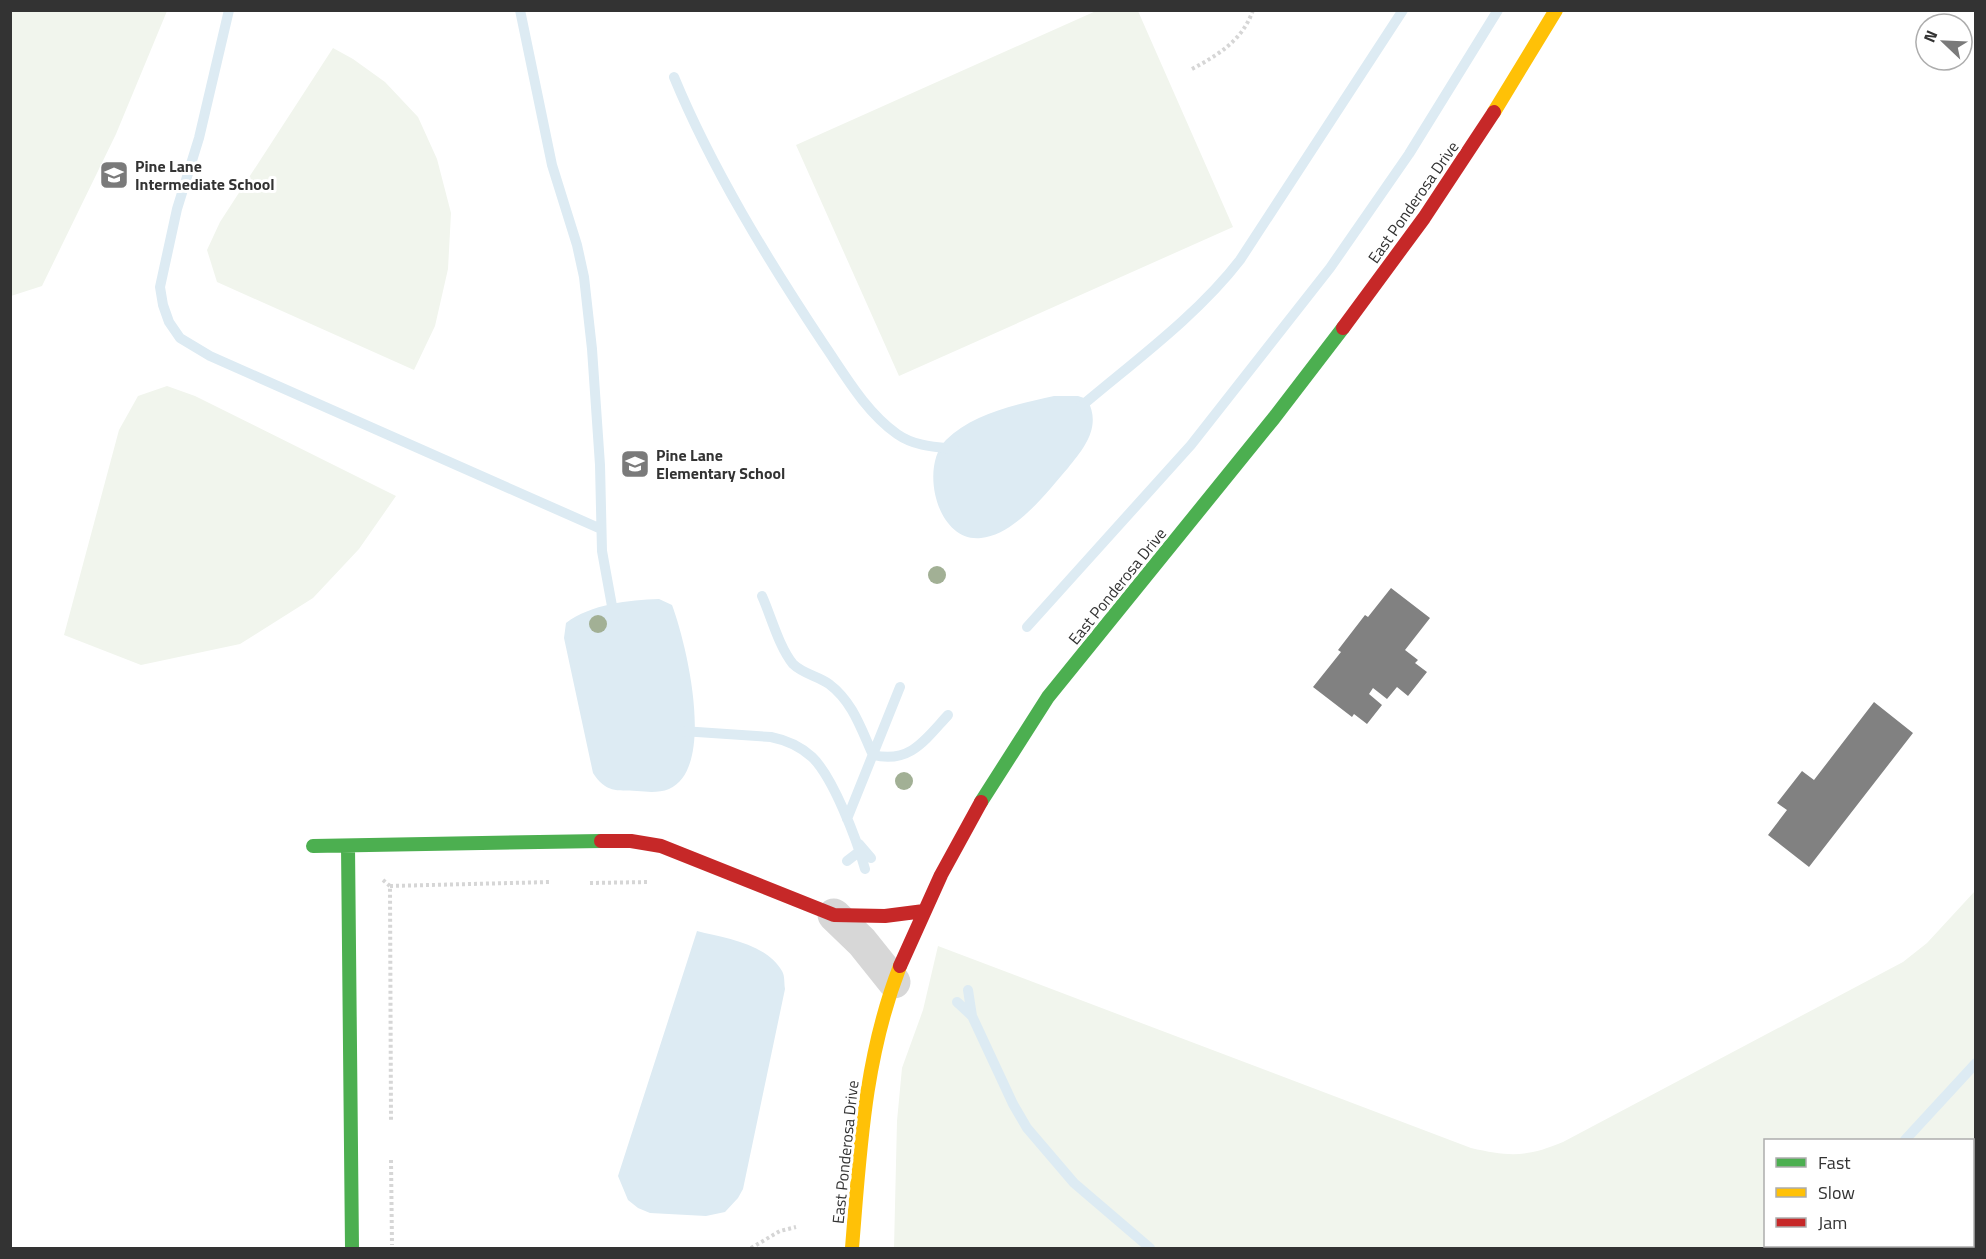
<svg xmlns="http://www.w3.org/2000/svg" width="1986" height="1259" font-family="'Titillium Web',sans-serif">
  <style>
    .green { fill: #f1f5ed }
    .water { fill: #ddebf3 }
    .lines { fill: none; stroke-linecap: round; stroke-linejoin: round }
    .stream { stroke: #ddebf3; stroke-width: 10 }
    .building { fill: #818181 }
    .path { stroke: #d6d6d6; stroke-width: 4; stroke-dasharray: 3 3; stroke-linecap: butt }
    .street { stroke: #d7d7d7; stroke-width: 33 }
    .fast { stroke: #4caf50; stroke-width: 14 }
    .slow { stroke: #ffc107; stroke-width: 14 }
    .jam { stroke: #c62828; stroke-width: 14 }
    .tree { fill: #a2b095 }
    .labels { text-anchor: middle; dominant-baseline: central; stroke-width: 6; stroke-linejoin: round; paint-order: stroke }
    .poi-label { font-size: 16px; font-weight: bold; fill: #333; stroke: #fff; text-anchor: start }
    .street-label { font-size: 16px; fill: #333; stroke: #fff }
  </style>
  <rect width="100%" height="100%" fill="#fff"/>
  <!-- green -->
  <path class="green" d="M11,10L167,11L116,134L42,286L11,296Z
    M1096,11H1138L1233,227L899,376L796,145Z
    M333,48L353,59L385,82L418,117L437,159L451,213L448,269L435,326L414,370L217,282L207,250L220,222Z
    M167,386L195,396L396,496L359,549L313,598L240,644L141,665L64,635L119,430L138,396Z
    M1975,891V1194L1973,1197L1972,1140H1766V1246H1925L1922,1248H894L897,1121L902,1068L923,1010L938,946L1471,1148C1510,1157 1527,1157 1563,1142L1903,962L1927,943Z"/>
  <!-- water -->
  <path class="water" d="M1054,396H1078L1087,399C1102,426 1085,447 1068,468C1047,492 1015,535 981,538C937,543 919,467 946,440C973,413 1018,404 1054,396Z
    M659,599L672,605C686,642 717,768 669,789C659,793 648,792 637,791C616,790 606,793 593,773L564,638L566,623C591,604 629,600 659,599Z
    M697,931C724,938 766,943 782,971C785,976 784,983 785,989L743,1189L738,1198L725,1212L706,1216L650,1213L638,1208L628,1200L618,1176Z"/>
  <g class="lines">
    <!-- stream -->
    <path class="stream" d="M229,10L199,138L177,209L160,287L163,305L169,322L180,338L210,356L601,529
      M520,10L552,165L577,245L584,277L592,349L600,465L602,551L614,617
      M674,77C712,169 768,260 823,343C845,375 865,411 897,434C914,446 934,447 954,449
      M1078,409C1132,363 1197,316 1240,260L1403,10
      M762,596C771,616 779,647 793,664C803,674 818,676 829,684C853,702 861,729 873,755C910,764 925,740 948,715
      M1027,627L1191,445L1330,268L1409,154L1498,10
      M682,731L771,737C786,740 800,746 812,757C833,777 857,840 865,869
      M847,819L900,687
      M859,844L871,858
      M847,861L860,851
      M968,990L972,1016L1013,1104L1027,1128L1074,1183L1150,1248
      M957,1002L972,1016
      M1905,1140L1976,1063
      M1798,1248L1802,1246"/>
  </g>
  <!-- building -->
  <path class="building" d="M1391,588L1430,618L1405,650L1418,660L1415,663L1427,672L1408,696L1397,687L1387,699L1373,688L1369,694L1382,705L1367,724L1354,714L1352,717L1313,687L1341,652L1338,650L1365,615L1368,617Z
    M1874,702L1913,733L1809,867L1768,835L1787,810L1777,803L1802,771L1814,780Z"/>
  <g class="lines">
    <!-- path -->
    <path class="path" d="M1192,69C1218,55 1243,40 1253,10
      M383,880L390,886L391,1122
      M590,883L649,882
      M390,886L550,882
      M391,1160L392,1245
      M1972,1187L1976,1184
      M1972,1241L1976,1244
      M751,1248L780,1231L796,1227
      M1912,1248L1915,1246"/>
    <!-- street -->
    <path class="street" d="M834,915L862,942L894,982"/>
    <!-- fast -->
    <path class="fast" d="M981,802L1048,697L1274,418L1343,328
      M313,846L601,841
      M348,846L352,1248"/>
    <!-- slow -->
    <path class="slow" d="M1494,112L1556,10
      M852,1248C860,1151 864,1059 900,966"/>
    <!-- jam -->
    <path class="jam" d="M1343,328L1424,218L1494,112
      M601,841H631L661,846L834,915L885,916L924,911
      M900,966L941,875L981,802"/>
  </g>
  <!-- trees -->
  <g class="tree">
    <circle cx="937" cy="575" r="9"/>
    <circle cx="598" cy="624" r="9"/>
    <circle cx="904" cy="781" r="9"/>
  </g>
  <!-- icons -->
  <defs>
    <g id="school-square" transform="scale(1.5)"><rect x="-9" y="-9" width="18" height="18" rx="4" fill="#7a7a7a" stroke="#fff"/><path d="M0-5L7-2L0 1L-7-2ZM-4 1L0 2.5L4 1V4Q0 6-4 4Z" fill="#fff"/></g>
  </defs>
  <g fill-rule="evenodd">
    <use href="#school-square" x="114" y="175"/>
    <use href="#school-square" x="635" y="464"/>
  </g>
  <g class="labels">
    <!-- poi labels -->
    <g class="poi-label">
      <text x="135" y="166">Pine Lane<tspan x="135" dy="18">Intermediate School</tspan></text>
      <text x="656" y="455">Pine Lane<tspan x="656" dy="18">Elementary School</tspan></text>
    </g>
    <!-- street labels -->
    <g class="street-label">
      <text transform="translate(1413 202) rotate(-55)">East Ponderosa Drive</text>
      <text transform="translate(1117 586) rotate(-51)">East Ponderosa Drive</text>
      <text transform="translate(845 1152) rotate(-84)">East Ponderosa Drive</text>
    </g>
  </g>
  <!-- border -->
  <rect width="1986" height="1259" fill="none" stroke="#333333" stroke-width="24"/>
  <!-- legend -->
  <rect x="1764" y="1139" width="210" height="108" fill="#ffffff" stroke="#adadad" stroke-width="1.5"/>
  <rect x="1776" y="1158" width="30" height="9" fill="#4caf50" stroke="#adadad" stroke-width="1.5"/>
  <text x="1818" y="1169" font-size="18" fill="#333333">Fast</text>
  <rect x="1776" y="1188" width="30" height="9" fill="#ffc107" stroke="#adadad" stroke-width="1.5"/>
  <text x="1818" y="1199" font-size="18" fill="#333333">Slow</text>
  <rect x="1776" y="1218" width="30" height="9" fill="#c62828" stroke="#adadad" stroke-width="1.5"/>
  <text x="1818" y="1229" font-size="18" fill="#333333">Jam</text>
  <!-- north arrow -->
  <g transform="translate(1944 42) rotate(293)"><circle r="28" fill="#ffffff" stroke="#adadad" stroke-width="1.5"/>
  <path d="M0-4.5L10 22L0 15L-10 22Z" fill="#7a7a7a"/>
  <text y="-9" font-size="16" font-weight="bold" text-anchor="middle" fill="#333333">N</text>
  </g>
</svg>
